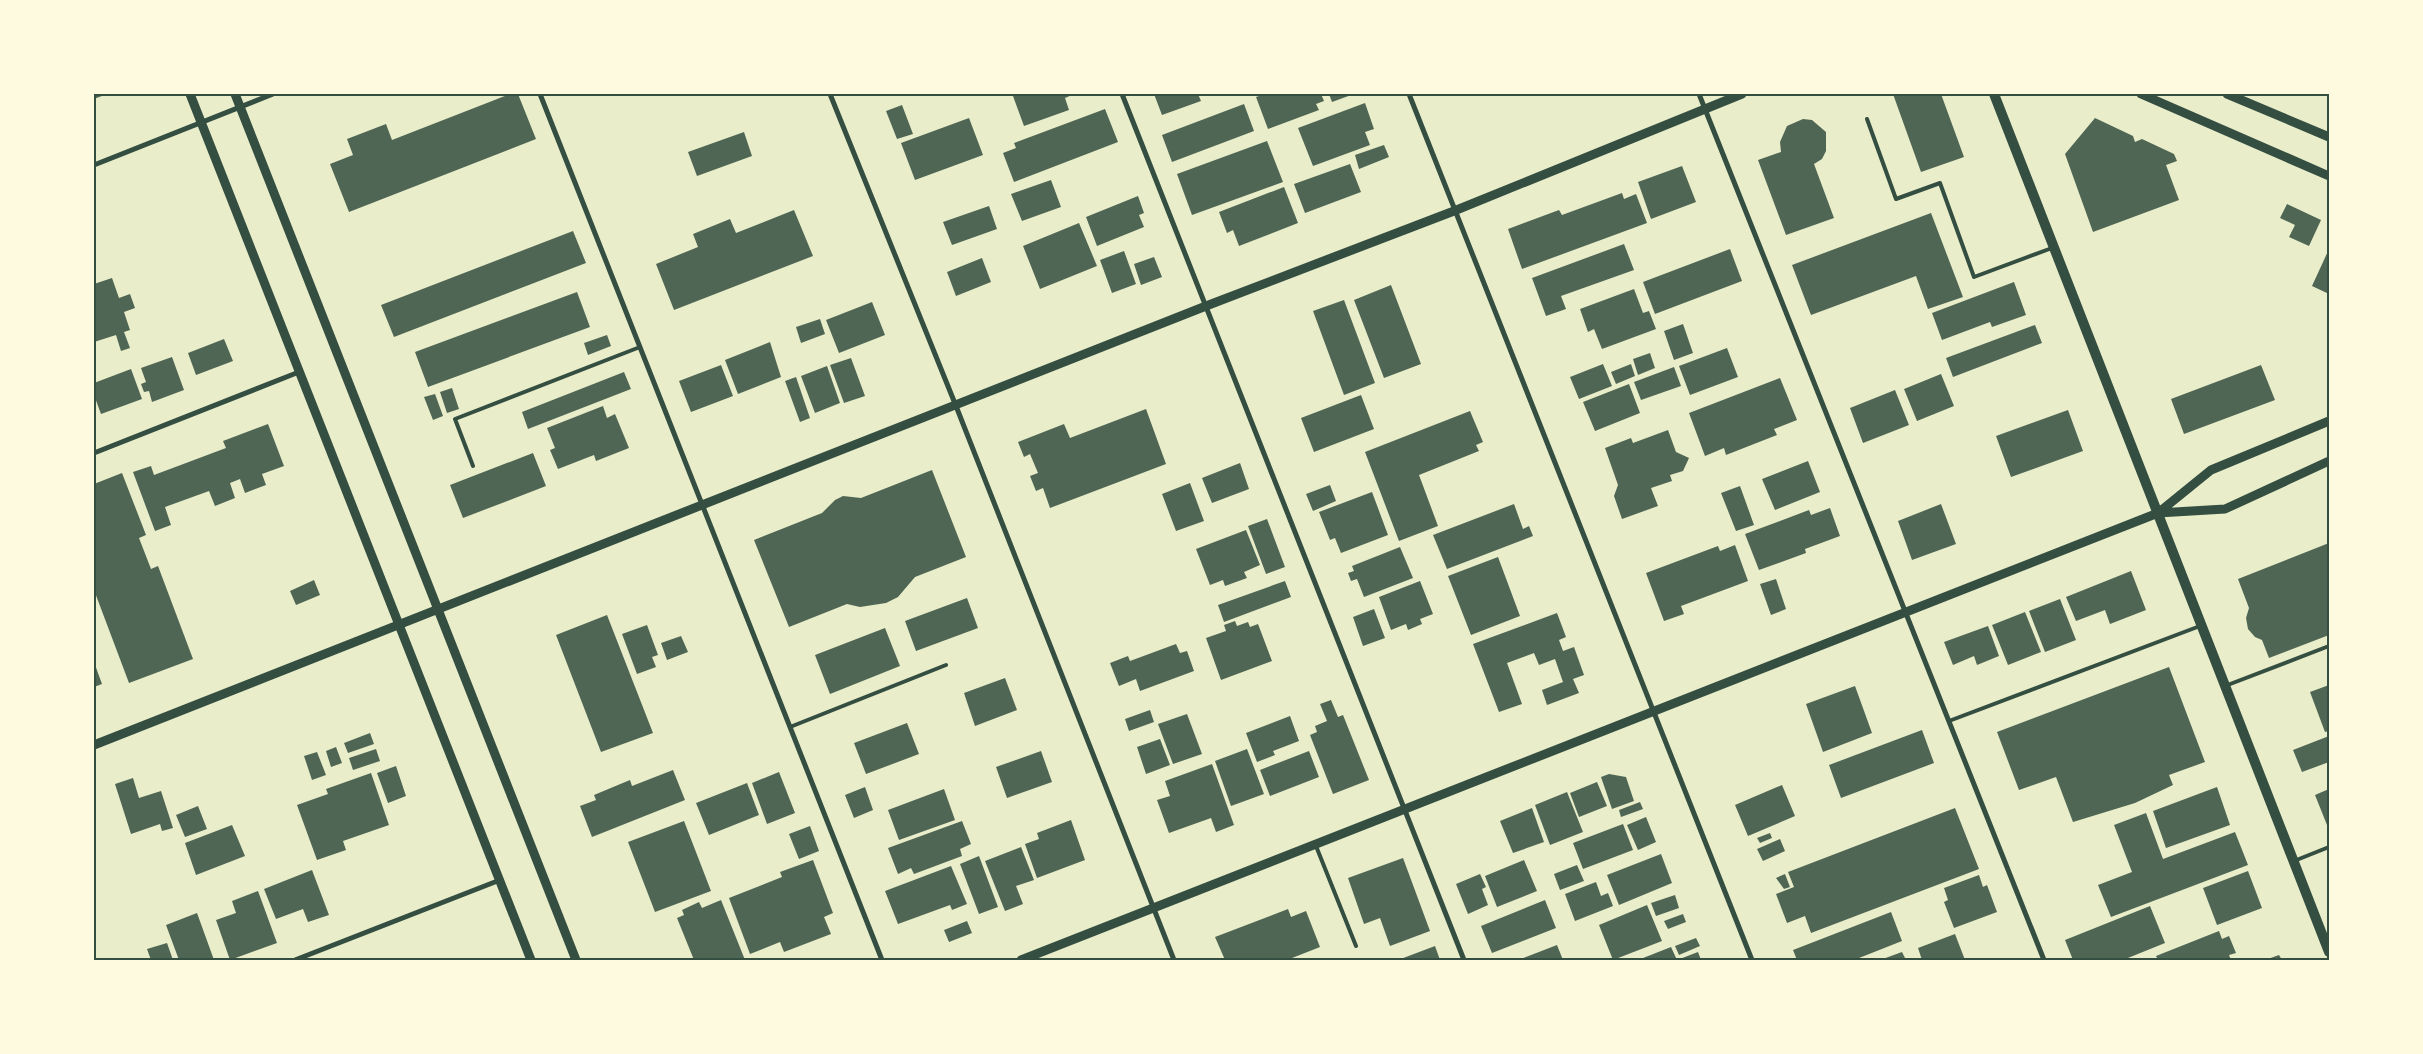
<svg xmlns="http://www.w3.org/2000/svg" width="2423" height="1054" font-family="Rubik,sans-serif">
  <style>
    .building { fill: #4f6655 }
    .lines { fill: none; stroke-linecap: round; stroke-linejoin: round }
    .service { stroke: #344e41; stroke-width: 4 }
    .minor { stroke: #344e41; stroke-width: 5 }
    .tertiary { stroke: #344e41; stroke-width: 9 }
    .secondary { stroke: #344e41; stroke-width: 10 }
    .neatline { fill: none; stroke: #344e41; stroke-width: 2 }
  </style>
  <rect width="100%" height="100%" fill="#e9edc9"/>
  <!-- building -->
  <path class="building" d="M94,94H107L94,99Z
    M510,94H518L536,139L349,212L330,164L353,155L347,139L386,124L392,140Z
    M1020,94H1072V95L1065,98L1069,110L1024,126L1013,96Z
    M1154,94H1198L1201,101L1162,115Z
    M1265,94H1321L1324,101L1316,104L1319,110L1268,129L1256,97Z
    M1329,94H1354L1332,102Z
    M1893,94H1941L1964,157L1921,172Z
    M1365,103L1374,129L1365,132L1370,145L1313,166L1298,128Z
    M1244,104L1254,131L1172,162L1162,135Z
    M902,105L913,134L897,139L886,111Z
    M1105,109L1118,142L1014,182L1003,153L1016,148L1014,143Z
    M969,118L983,155L915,180L901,143Z
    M2095,118L2133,136L2135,142L2142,139L2174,154L2177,161L2166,165L2179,200L2093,232L2065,154Z
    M1803,119L1812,120L1826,132V151L1822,159L1814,164L1834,218L1786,235L1758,160L1781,152L1780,142L1787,126Z
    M744,132L752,156L697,176L688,152Z
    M1267,141L1283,182L1192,215L1177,174Z
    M1384,145L1389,157L1359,169L1355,155Z
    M1350,164L1361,192L1305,213L1294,184Z
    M1682,166L1696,202L1651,219L1638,182Z
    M1051,180L1061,207L1022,221L1011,194Z
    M1284,187L1298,223L1239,246L1233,230L1227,233L1219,212Z
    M1622,193L1624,199L1636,194L1647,223L1522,269L1508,229L1559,210L1562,215Z
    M1138,196L1144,213L1139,215L1144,227L1097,246L1086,217Z
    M2287,204L2321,220L2309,246L2289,237L2295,225L2280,218Z
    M989,206L997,229L952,245L943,222Z
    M794,210L813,256L674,310L656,264L698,247L693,234L730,219L736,233Z
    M1931,213L1963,297L1928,309L1916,276L1811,315L1792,265Z
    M1079,223L1097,266L1040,289L1023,246Z
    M573,231L586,263L394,337L381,305Z
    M1624,244L1634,270L1561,296L1566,309L1546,316L1532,278Z
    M1730,249L1742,281L1655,314L1643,282Z
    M2329,249V294L2312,286Z
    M1124,251L1136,284L1112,293L1100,260Z
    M1154,257L1162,277L1141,285L1134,264Z
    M982,258L991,282L956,296L947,272Z
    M112,278L119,298L130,294L135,308L124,312L130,330L124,332L130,348L121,351L116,335L94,342V284Z
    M2014,282L2026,315L1992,327L1990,322L1942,340L1932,313Z
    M1391,285L1421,364L1384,378L1354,300Z
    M1634,289L1643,313L1649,311L1656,329L1602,349L1594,329L1588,332L1580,309Z
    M577,292L590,327L428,387L415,352Z
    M1344,300L1375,383L1344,395L1313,311Z
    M872,302L885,335L839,353L826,320Z
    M820,319L825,334L801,343L796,327Z
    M1683,324L1693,353L1674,360L1664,331Z
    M2035,325L2042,343L1953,377L1946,358Z
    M607,335L611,346L588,355L584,343Z
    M224,339L233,361L196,375L188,353Z
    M770,342L781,377L738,394L725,360Z
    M1727,348L1738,377L1690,395L1679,366Z
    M1650,353L1655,368L1638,375L1633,359Z
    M172,357L184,390L152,402L149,391L144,392L141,384L146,382L141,368Z
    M851,358L865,396L844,403L830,365Z
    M1603,364L1612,386L1579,399L1570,377Z
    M1631,364L1635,376L1616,384L1611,372Z
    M721,365L733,396L691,412L679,381Z
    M2261,365L2275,400L2184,434L2171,399Z
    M827,366L840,403L815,413L801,376Z
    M1674,367L1681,386L1641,400L1634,382Z
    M131,369L142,399L101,414L94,395V383Z
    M624,372L631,389L528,429L522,412Z
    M1941,374L1954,406L1917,421L1904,389Z
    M796,377L810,418L800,422L785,381Z
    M1780,378L1797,420L1774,429L1777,435L1726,455L1724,448L1705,456L1689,413Z
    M1629,384L1640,413L1595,431L1583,402Z
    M452,388L459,409L447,413L440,392Z
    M1895,390L1909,425L1863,443L1850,408Z
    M435,394L443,416L433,420L424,397Z
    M1361,395L1374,429L1314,452L1301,418Z
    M603,406L607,418L615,414L629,448L596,461L594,455L558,469L550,450L555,448L547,428Z
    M1146,409L1166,464L1050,508L1043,488L1036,491L1030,476L1038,473L1030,454L1024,457L1018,442L1064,424L1070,438Z
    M2068,410L2083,451L2011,477L1996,436Z
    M1470,411L1483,442L1476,445L1479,451L1419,475L1438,526L1399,541L1365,452Z
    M268,424L284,466L262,474L266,485L245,493L240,479L230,483L235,498L215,506L209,491L165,507L171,525L155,531L133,472L151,466L154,475L226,448L223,441Z
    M1668,430L1676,452L1689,458L1683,471L1670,475L1672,481L1651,488L1658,506L1622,519L1614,496L1618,485L1605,448L1631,438L1633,443Z
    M533,453L546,486L463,518L450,485Z
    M1808,461L1820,492L1775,510L1762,479Z
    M1240,463L1249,489L1212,503L1202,478Z
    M932,470L966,557L915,577L898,597L886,603L860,607L847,604L789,627L754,540L822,513L835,500L843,496L861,498Z
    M122,473L146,535L139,538L151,569L158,566L193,659L129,683L94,590V484Z
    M1190,483L1204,521L1176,531L1162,494Z
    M1330,485L1336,501L1313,511L1306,494Z
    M1740,486L1754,525L1736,531L1721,493Z
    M1372,492L1388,535L1341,553L1335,538L1330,540L1319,512Z
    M1514,504L1523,529L1529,526L1533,536L1447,569L1433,535Z
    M1941,504L1956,544L1912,560L1898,521Z
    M1830,508L1840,536L1805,549L1806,553L1759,570L1745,534L1809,510L1811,515Z
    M1267,519L1285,567L1266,574L1248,526Z
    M1246,530L1260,565L1244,572L1247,578L1225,586L1223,580L1210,585L1196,549Z
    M2329,543V635L2269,658L2262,640L2255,637L2248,629L2246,618L2249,608L2238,579Z
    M1735,545L1748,581L1681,606L1684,614L1664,621L1646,573L1718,546L1720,551Z
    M1400,547L1413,578L1364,597L1357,579L1351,581L1348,573L1354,571L1352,566Z
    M1498,557L1520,616L1471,635L1448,576Z
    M2131,571L2146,610L2110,624L2105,610L2076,621L2066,597Z
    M1776,579L1786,609L1771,615L1760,584Z
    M314,580L320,595L296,605L290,591Z
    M1285,581L1291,597L1224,622L1218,605Z
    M1420,581L1433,614L1420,619L1422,624L1408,630L1406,624L1391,630L1379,597Z
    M967,598L978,628L916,651L905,621Z
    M2060,599L2076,640L2045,652L2029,611Z
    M1374,609L1385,638L1363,646L1353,617Z
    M2025,612L2041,652L2008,665L1992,625Z
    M1557,613L1566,637L1559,640L1563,651L1574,647L1584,675L1573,679L1579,693L1547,705L1542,690L1563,682L1555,659L1539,665L1534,653L1507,663L1522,704L1499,712L1473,644Z
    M607,615L653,733L601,752L556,635Z
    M1235,621L1237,626L1248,622L1250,627L1258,624L1272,661L1221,680L1206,638L1226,631L1224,625Z
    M647,625L658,655L652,657L656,667L637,674L622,634Z
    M1988,626L1999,656L1977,665L1974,656L1953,665L1944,642Z
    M885,628L900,666L830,694L815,655Z
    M681,636L688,652L667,660L661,643Z
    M1176,644L1180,653L1187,651L1194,671L1140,691L1136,679L1119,686L1110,663L1128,656L1130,661Z
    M94,662L102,684L94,687Z
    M2169,667L2205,762L2169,775L2173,785L2135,803L2073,822L2056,777L2019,790L1997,732Z
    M1005,678L1017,710L975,726L964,693Z
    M2329,685V731L2325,732L2310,692Z
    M1855,686L1872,733L1823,752L1806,704Z
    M1331,700L1338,717L1343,715L1369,780L1333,794L1310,735L1317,732L1315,726L1327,721L1320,704Z
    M1150,710L1154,722L1129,731L1125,719Z
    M1187,714L1202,754L1173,764L1158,724Z
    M1290,716L1299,741L1273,751L1275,755L1257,762L1246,733Z
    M907,723L919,754L866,774L854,743Z
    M1922,730L1934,763L1841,798L1829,765Z
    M370,733L374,744L348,753L344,743Z
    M2329,736V762L2302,772L2293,750Z
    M1160,739L1170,765L1146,774L1137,747Z
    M336,747L342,763L331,767L326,751Z
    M376,749L380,761L353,770L349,758Z
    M1247,749L1264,794L1231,806L1215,761Z
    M1041,751L1052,782L1007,798L996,767Z
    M1309,751L1319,777L1270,796L1260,770Z
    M317,752L326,775L312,780L304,756Z
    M1212,764L1234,825L1216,832L1211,818L1169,833L1157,800L1170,796L1165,781Z
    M396,766L406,796L388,803L377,773Z
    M673,770L685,800L592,837L580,806L596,800L594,795L630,780L632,786Z
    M779,772L795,813L767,824L752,783Z
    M371,773L389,825L343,841L346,850L317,860L297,805L328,794L326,789Z
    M1609,774L1626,777L1634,801L1612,809L1601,777Z
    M133,778L139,798L161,791L173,828L162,831L160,824L131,834L115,784Z
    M1597,782L1607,806L1579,817L1570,793Z
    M747,783L759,815L709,835L696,803Z
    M1782,785L1795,816L1748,836L1735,805Z
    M865,787L873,810L854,818L845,795Z
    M2217,787L2230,825L2166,848L2153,811Z
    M944,789L955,820L899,840L888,810Z
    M2329,789V830L2315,795Z
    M1567,792L1583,832L1550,845L1535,805Z
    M1640,802L1643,809L1621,817L1619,810Z
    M198,806L207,829L185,837L176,815Z
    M1532,808L1544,842L1513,853L1500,821Z
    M1955,808L1979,869L1811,933L1805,916L1787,923L1776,894L1794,887L1788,872Z
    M2146,813L2163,859L2235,832L2248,865L2111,917L2098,885L2132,872L2114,825Z
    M1646,817L1656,842L1638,850L1627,825Z
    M1071,820L1085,860L1037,878L1025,844L1039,839L1037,833Z
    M684,821L711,891L655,912L628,842Z
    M962,821L971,844L960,849L962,856L914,874L911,868L898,874L888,848Z
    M1623,824L1633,850L1583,869L1573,843Z
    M232,825L245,856L196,875L185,843Z
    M810,826L819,851L799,859L789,834Z
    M1770,833L1772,838L1760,843L1757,838Z
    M1780,839L1785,851L1763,861L1757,849Z
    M1021,847L1034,880L1016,886L1023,904L1005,911L985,861Z
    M1661,854L1672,883L1619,905L1607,875Z
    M979,856L998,907L979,914L960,864Z
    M1403,858L1430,931L1390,946L1380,918L1364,924L1348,878Z
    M813,860L833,913L824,917L831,934L784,952L780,942L750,954L729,898L782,877L780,872Z
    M1524,860L1537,891L1497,907L1485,876Z
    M1577,865L1584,881L1560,890L1554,874Z
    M951,866L967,904L952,910L950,905L898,924L885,891Z
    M312,870L329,915L308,922L303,909L276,919L264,889Z
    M2248,871L2262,908L2217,925L2203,888Z
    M1480,874L1486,887L1482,889L1488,905L1468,914L1456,884Z
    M1785,874L1790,887L1784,889L1776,878Z
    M1979,875L1983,887L1987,885L1997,912L1954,928L1944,902L1948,900L1944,888Z
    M1596,882L1601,896L1608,893L1613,906L1575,921L1565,894Z
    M258,891L277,943L230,960L216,920L236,913L232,901Z
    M1675,895L1679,908L1656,916L1651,903Z
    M721,900L745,960H694L677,918L684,915L682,910L699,902L702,908Z
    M1545,900L1556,928L1492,953L1481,926Z
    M1647,905L1662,941L1613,960L1599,925Z
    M2150,906L2165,943L2123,960H2073L2065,940Z
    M1288,909L1291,917L1306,911L1320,947L1287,960H1225L1215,937Z
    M1891,912L1902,941L1854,960H1797L1793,950Z
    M197,913L214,960H179L166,925Z
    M1683,914L1686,922L1668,929L1664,921Z
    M967,921L972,933L949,942L944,930Z
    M2219,931L2222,939L2229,936L2236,953L2229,955L2231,960H2158L2156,956Z
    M1955,934L1965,960H1922L1918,948Z
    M1696,938L1700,946L1679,955L1675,946Z
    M167,943L173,960H151L147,949Z
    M1557,945L1563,960H1518Z
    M1435,946L1440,960H1398Z
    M1671,947L1677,960L1698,952L1701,960H1638Z
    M1902,952L1906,960H1880Z
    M2279,955L2282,960H2265Z"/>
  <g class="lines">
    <!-- service -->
    <path class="service" d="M1867,119L1896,199L1940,183L1974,277L2052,248
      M473,466L455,419L640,347
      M2225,686L2329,646
      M1949,721L2200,626
      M790,727L946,665
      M1316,846L1356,946
      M2294,861L2329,847"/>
    <!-- minor -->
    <path class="minor" d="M540,94L882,960
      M830,94L956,406L1174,960
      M1122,94L1464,960
      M1409,94L1752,960
      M1699,94L2044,960
      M94,165L273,94
      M94,453L299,372
      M295,960L500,880"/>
    <!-- tertiary -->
    <path class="tertiary" d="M190,94L531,960
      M235,94L576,960
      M2141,94L2329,176
      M2227,94L2329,137
      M2158,513L2225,509L2329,461
      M94,745L1206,306L1454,211L1742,94
      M1021,960L2158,513L2211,470L2329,421"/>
    <!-- secondary -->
    <path class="secondary" d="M1994,94L2329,952"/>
  </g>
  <!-- border -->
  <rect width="2423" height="1054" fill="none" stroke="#fefae0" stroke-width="190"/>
  <rect x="95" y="95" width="2233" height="864" class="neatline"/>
</svg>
